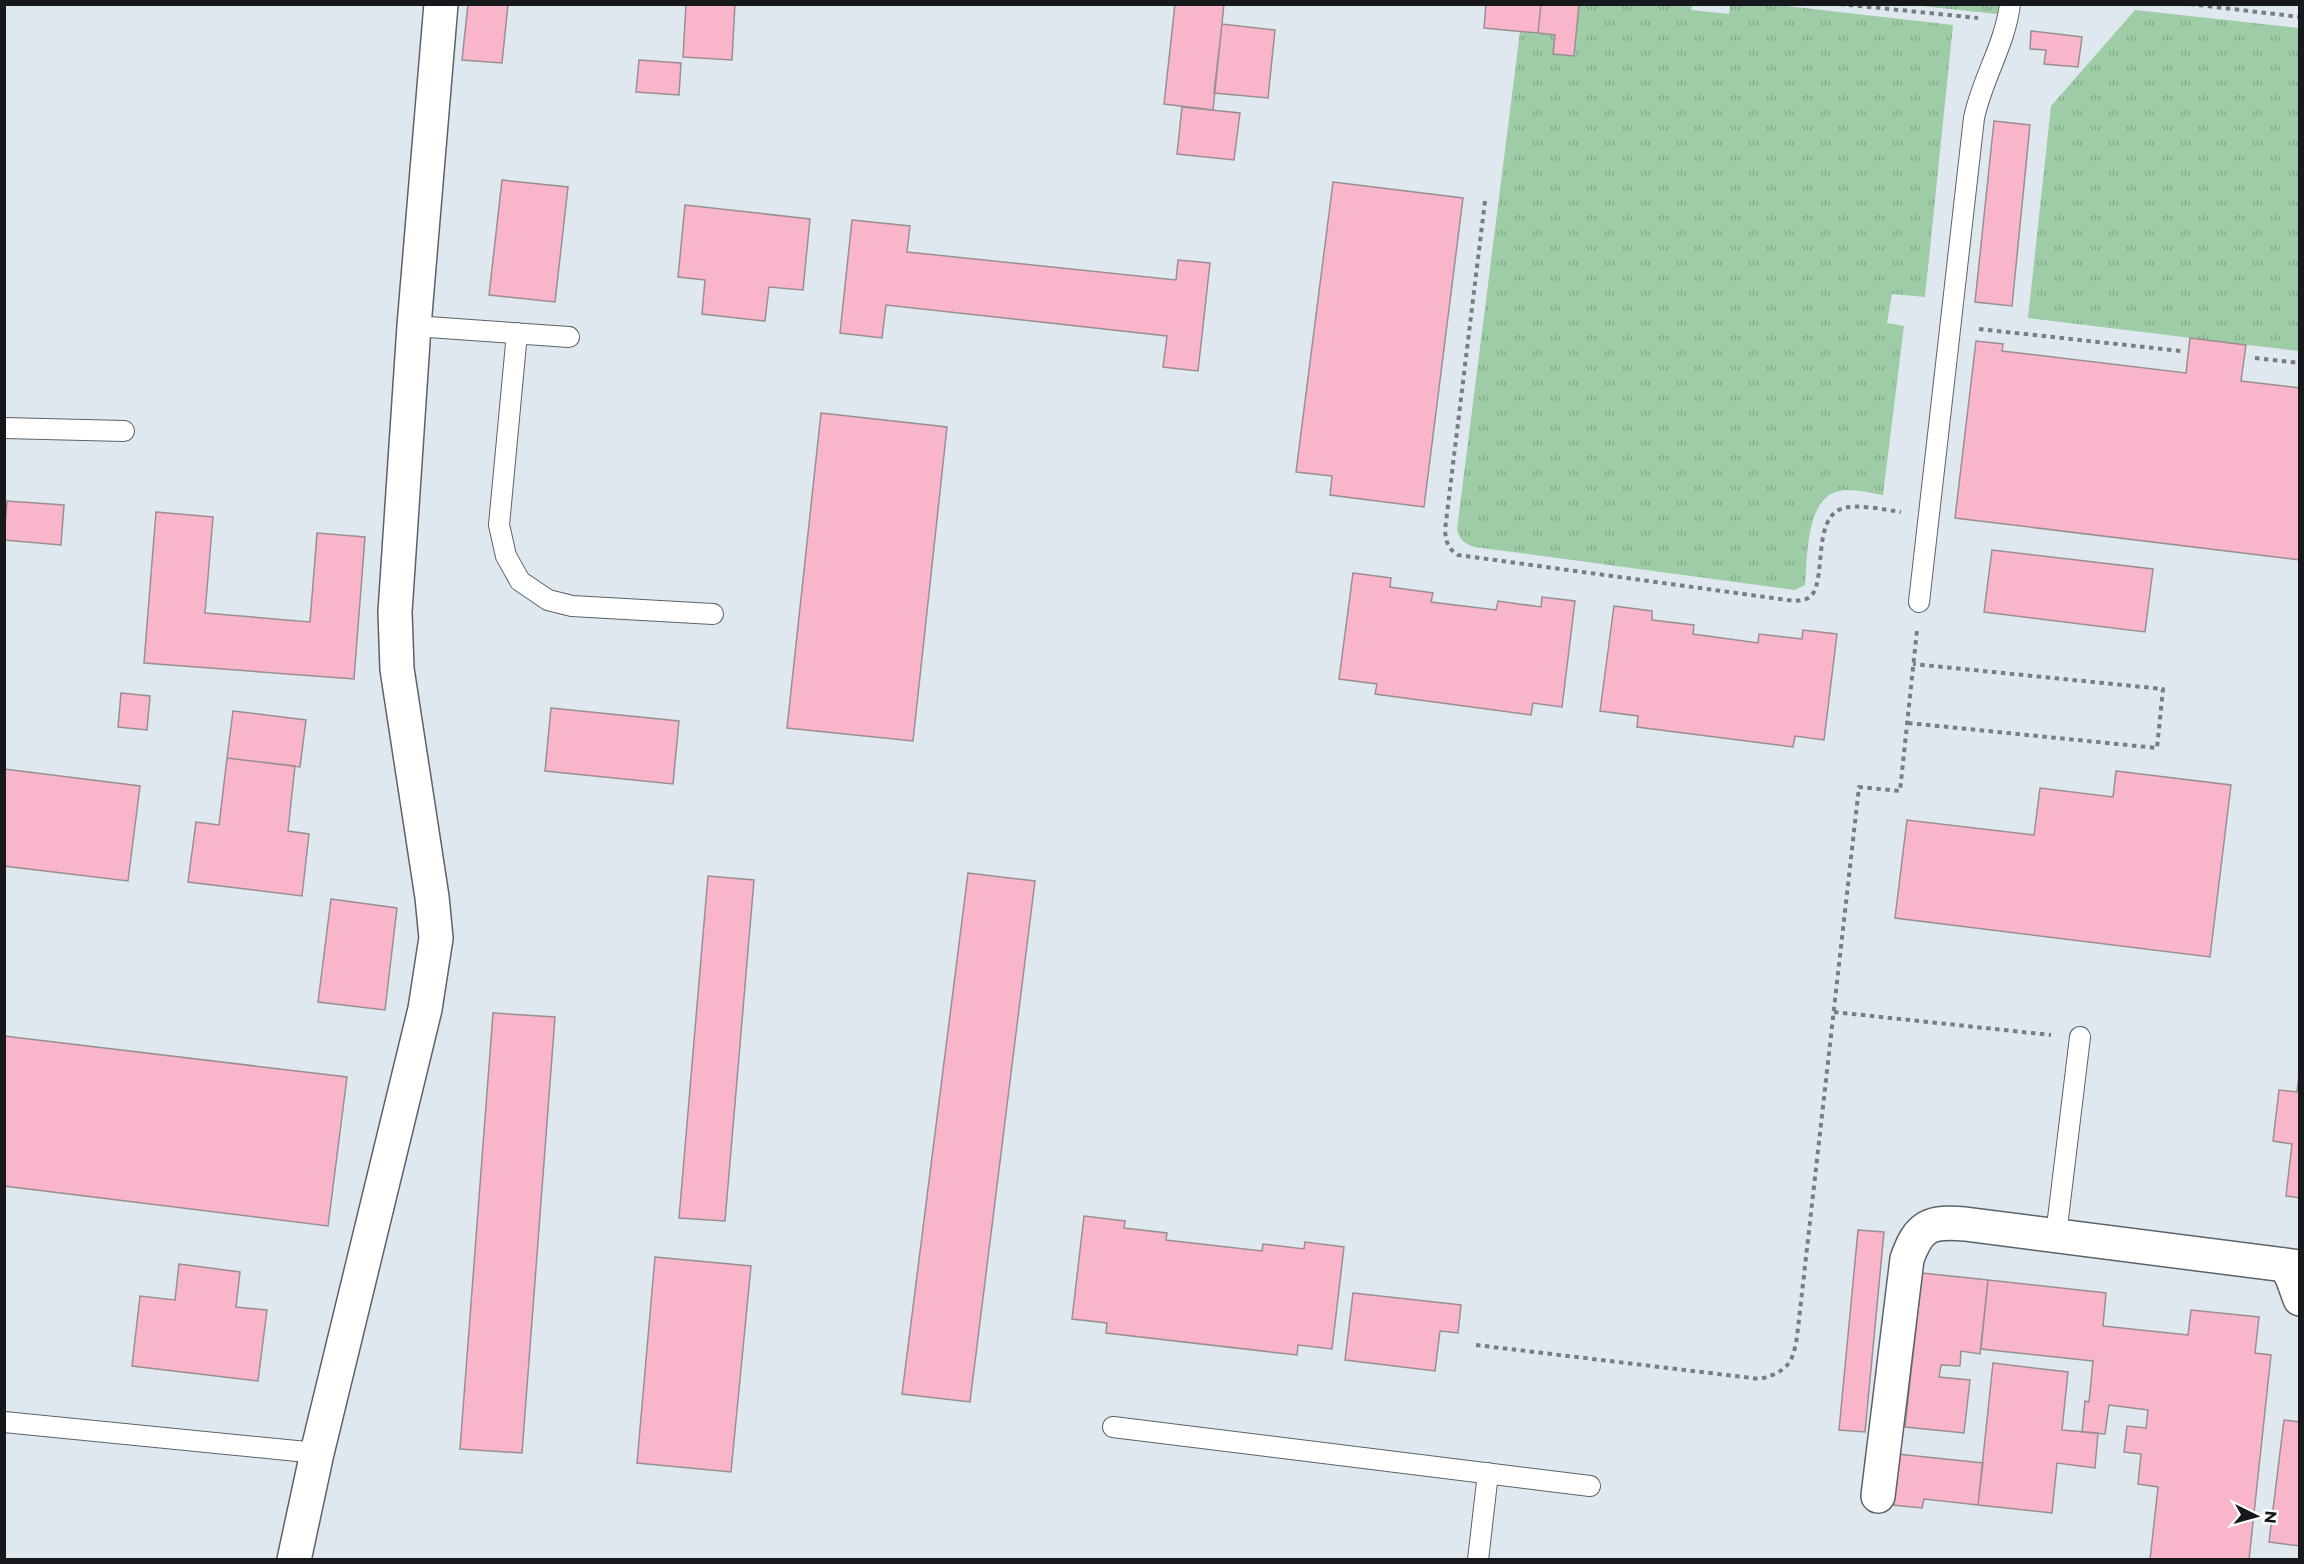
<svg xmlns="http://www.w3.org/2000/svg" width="2304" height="1564" font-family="Montserrat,sans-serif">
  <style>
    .grass { fill: url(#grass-tufts) }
    .building { fill: #f9b5ca; stroke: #998f92; stroke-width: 1.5 }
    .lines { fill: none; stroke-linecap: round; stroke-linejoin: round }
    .service-casing { stroke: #5b6268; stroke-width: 22 }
    .minor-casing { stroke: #5b6268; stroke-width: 36 }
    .path { stroke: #787d82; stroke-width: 4; stroke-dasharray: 4.5 4.5; stroke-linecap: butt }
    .service { stroke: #fff; stroke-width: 20 }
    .minor { stroke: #fff; stroke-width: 33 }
  </style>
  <defs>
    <pattern id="grass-tufts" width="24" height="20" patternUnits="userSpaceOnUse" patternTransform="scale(1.5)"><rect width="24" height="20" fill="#9dcca6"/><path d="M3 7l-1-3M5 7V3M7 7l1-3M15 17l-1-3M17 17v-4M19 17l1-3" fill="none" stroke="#86ae8e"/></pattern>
  </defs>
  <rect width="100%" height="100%" fill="#e0e8ef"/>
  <!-- grass -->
  <path class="grass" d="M1579,4L1692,5L1691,10L1729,14L1730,5L1769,4L1953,25L1925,297L1892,294L1887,323L1904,326L1883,495C1871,493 1858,490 1846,490C1805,491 1808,555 1805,585L1795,590L1475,547C1465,544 1459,540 1457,529L1520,32L1555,35L1553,54L1574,56Z
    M1912,5H1999L1997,14Z
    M2135,10L2299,28V351L2028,318L2051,106Z"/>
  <!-- building -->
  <path class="building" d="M468,4H508L502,63L462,60Z
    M686,4H735L732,60L683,57Z
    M1175,4H1224L1213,110L1164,104Z
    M1486,4H1541L1538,33L1484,28Z
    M1541,4H1579L1574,56L1553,54L1555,35L1538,33Z
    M1222,24L1275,30L1268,98L1214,93Z
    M2031,31L2082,37L2078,67L2044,64L2046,50L2030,49Z
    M639,60L681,63L679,95L636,92Z
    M1182,107L1240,113L1234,160L1177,154Z
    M1994,121L2030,125L2012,306L1975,302Z
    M502,180L568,187L555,302L489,295Z
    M1333,182L1463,198L1424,507L1330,495L1332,476L1296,472Z
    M685,205L810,219L803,290L769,287L765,321L702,314L705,280L678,277Z
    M852,220L910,226L907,252L1176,280L1178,260L1210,263L1198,371L1163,367L1167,336L886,305L882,338L840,333Z
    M2190,338L2246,345L2241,381L2300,388V560L1955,518L1976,341L2003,344L2002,351L2186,373Z
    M821,413L947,427L913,741L787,728Z
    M7,501L64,505L61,545L4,540Z
    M156,512L213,517L205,613L310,622L317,533L365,537L354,679L144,663Z
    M1992,550L2153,569L2145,632L1984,612Z
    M1353,573L1391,578L1390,587L1433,593L1431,602L1496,610L1498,601L1541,607L1542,597L1575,601L1562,707L1533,703L1531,715L1375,694L1377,684L1339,679Z
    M1614,606L1652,611V620L1694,625L1693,634L1758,643L1759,634L1802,639L1803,630L1837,634L1824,740L1795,736L1793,747L1637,727L1638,716L1600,711Z
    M121,693L150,696L147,730L118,727Z
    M551,708L679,721L673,784L545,771Z
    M233,711L306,720L300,767L227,758Z
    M227,758L295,766L288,831L309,834L302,896L188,882L196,822L219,825Z
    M4,769L140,786L128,881L4,866Z
    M2116,771L2231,785L2210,957L1895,918L1907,820L2034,835L2040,788L2113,797Z
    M968,873L1035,881L970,1402L902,1394Z
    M708,876L754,880L725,1221L679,1218Z
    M331,899L397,908L385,1010L318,1002Z
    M493,1013L555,1017L522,1453L460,1449Z
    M4,1036L347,1077L328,1226L4,1186Z
    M2299,1075H2300V1198L2286,1196L2292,1144L2273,1141L2279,1090L2297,1092Z
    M1084,1216L1125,1221L1124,1228L1167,1233L1166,1240L1262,1251L1263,1244L1304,1249L1305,1242L1344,1247L1332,1349L1298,1345L1297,1355L1106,1333L1107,1323L1072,1319Z
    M1858,1230L1884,1232L1865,1432L1839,1430Z
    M655,1257L751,1266L731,1472L637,1463Z
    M179,1264L240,1272L236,1307L267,1310L258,1381L132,1366L140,1296L175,1300Z
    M1922,1273L1988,1280L1980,1354L1961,1351L1960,1366L1941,1365L1939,1377L1970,1380L1964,1433L1905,1427Z
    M1988,1280L2106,1293L2103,1326L2188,1335L2191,1310L2259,1317L2255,1353L2271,1355L2249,1560H2150L2158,1487L2138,1484L2141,1454L2124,1452L2127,1426L2146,1428L2148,1410L2109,1405L2105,1434L2082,1432L2085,1401L2089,1402L2093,1361L1981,1349Z
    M1353,1293L1461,1305L1458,1333L1440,1331L1435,1371L1345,1360Z
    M1993,1363L2068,1372L2062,1430L2098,1433L2095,1468L2057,1463L2052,1513L1978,1505Z
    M2284,1420L2300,1422V1546L2269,1542Z
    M1897,1454L1983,1463L1978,1505L1924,1499L1922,1508L1892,1505Z"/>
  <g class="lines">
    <!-- service casing -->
    <g class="service-casing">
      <path id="service" d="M414,326L569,337
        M517,333L499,525L506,556L520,581L548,600L572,606L713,614
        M4,428L124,431
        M1919,602L1974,118C1982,79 2005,45 2010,4
        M2056,1235L2080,1037
        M4,1422L317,1453
        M1113,1427L1590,1486
        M1478,1560L1488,1473"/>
    </g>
    <!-- minor casing -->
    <g class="minor-casing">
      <path id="minor" d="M2285,1265L2292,1277L2300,1299
        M1878,1496L1907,1259C1919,1225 1930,1221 1965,1224L2300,1267
        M294,1560L317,1453L425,1009L436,938L432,897L397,669L395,612L414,326L441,4"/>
    </g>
    <!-- path -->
    <path class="path" d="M1840,4L1978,18
      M2190,4L2300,17
      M1485,201L1445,530C1446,542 1448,549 1458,555L1795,601C1801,600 1808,600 1812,595C1826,576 1813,520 1841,509C1855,503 1886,510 1901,512
      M1979,329L2181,351
      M2255,358L2300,363
      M1908,723L2157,748L2163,689L1913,664
      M1834,1012L2051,1035
      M1476,1345L1760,1379C1786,1372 1793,1364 1797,1337L1859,787L1900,791L1917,630"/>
    <!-- service -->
    <use href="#service" class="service"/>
    <!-- minor -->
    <use href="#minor" class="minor"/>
  </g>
  <!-- border -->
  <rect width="2304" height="1564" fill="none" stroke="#16181b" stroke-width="12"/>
  <!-- north arrow -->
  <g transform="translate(2256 1516) rotate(95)" stroke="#ffffff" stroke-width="4.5" paint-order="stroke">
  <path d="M0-4.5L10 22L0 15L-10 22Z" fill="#16181b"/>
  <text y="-9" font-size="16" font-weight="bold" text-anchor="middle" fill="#16181b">N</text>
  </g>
</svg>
